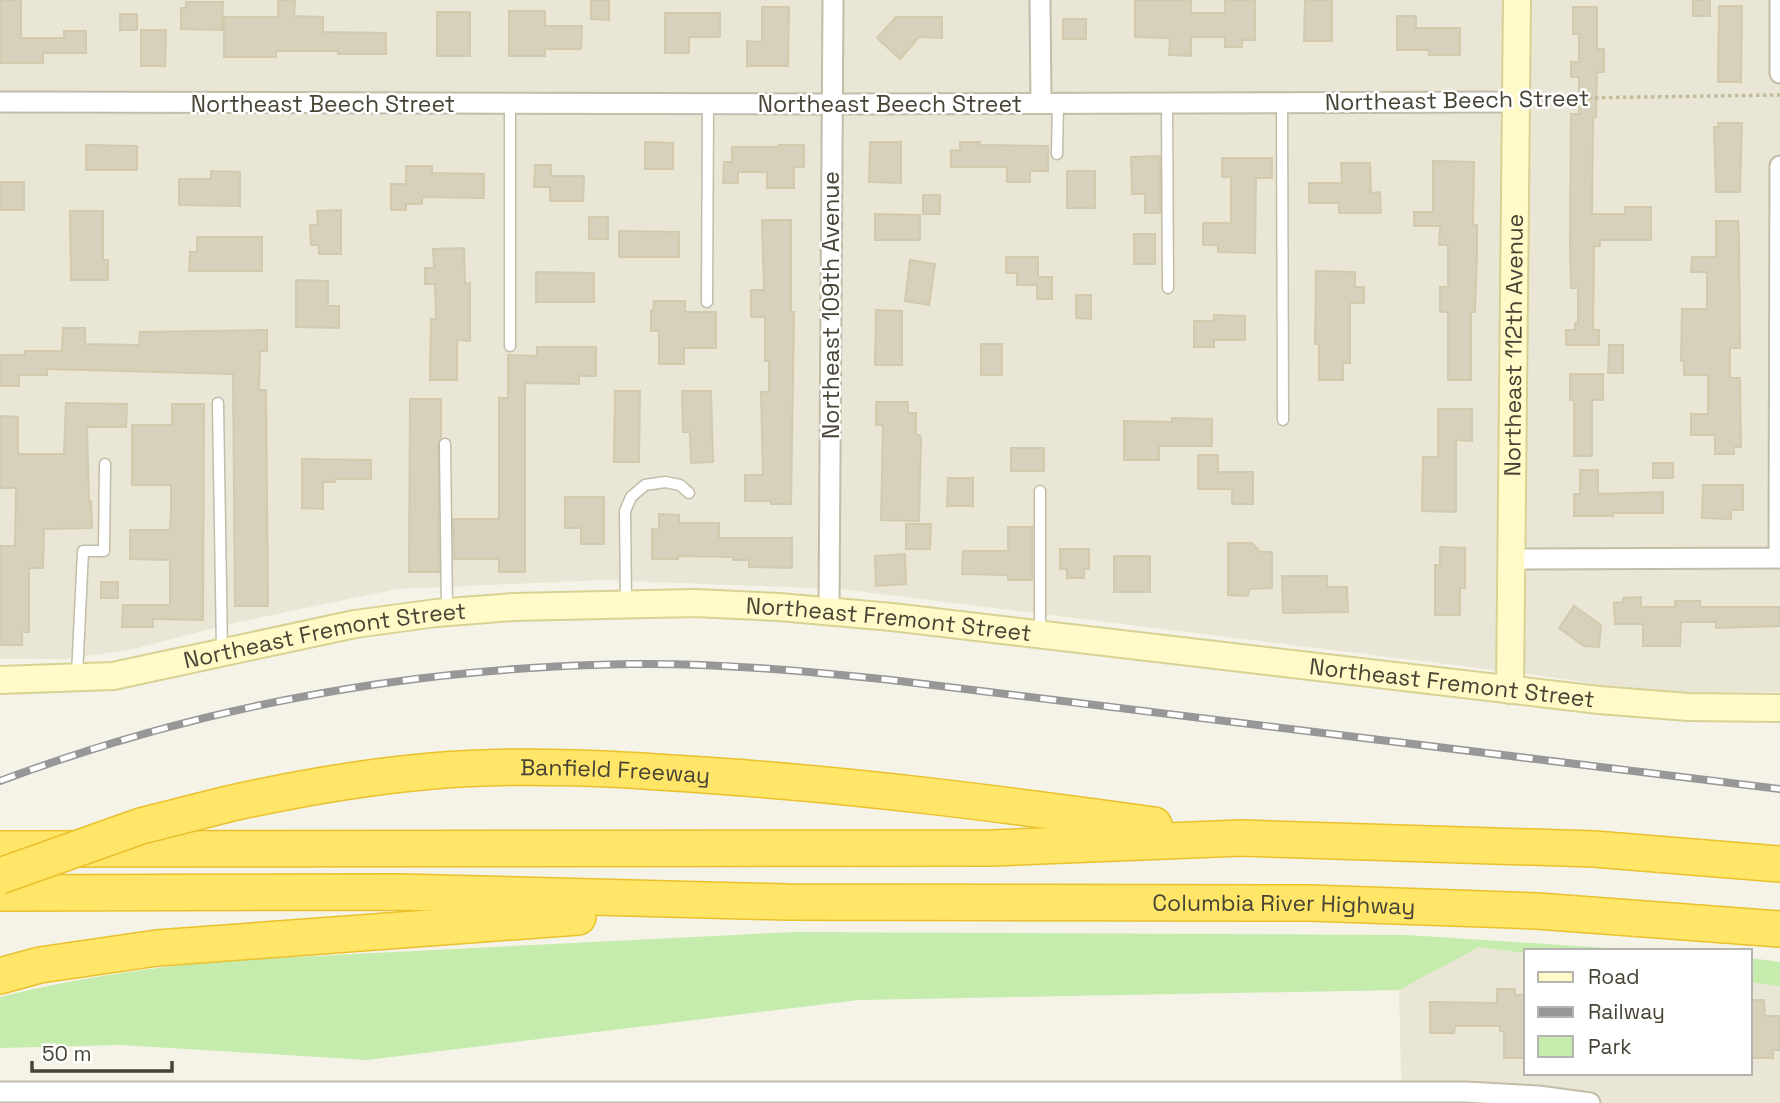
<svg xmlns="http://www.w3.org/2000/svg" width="1780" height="1103" font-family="'Space Grotesk',sans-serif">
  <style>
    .residential { fill: #e9e6d5 }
    .green { fill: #c5ecad }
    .building { fill: #d7d1bc; stroke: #d3caae; stroke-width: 2 }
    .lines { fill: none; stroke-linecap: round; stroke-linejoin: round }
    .lane-casing { stroke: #c1bda9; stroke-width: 13 }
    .street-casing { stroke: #c1bda9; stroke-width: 23 }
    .secondary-casing { stroke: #d8d194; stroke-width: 30 }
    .highway-casing { stroke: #e9c12d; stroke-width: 38 }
    .path { stroke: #c4bb99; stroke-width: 3.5; stroke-dasharray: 3.5 3.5; stroke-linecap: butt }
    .lane { stroke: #fff; stroke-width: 10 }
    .street { stroke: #fff; stroke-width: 19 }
    .secondary { stroke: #fffac7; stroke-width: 26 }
    .highway { stroke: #ffe568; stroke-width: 35 }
    .rail-casing { stroke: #979797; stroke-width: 8 }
    .rail { stroke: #fff; stroke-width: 5; stroke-dasharray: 16; stroke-linecap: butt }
    .highway-bridge-casing { stroke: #e9c12d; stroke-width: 38; stroke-linecap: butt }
    .highway-bridge { stroke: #ffe568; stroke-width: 35 }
    .labels { text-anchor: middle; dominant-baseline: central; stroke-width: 5; stroke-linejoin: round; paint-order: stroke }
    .street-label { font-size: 23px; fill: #484435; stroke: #fff }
  </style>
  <rect width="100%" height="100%" fill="#f5f3e7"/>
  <!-- residential -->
  <path class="residential" d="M0,0H1780V692H1648L1536,675L840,589L602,580L397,589L229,624L134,649L65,659H0Z
    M1479,946L1526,953V1073H1750V982L1780,986V1103H1405L1401,1074L1399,990Z"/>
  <!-- green -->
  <path class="green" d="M794,932L1407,935L1655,951H1526V953L1479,947L1399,990L859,1000L367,1060L121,1045L0,1048V997C71,979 143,969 216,961Z
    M1750,958L1780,962V986L1750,982Z"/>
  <!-- building -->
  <path class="building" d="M0,0H21V38H64V31H86V53H43V63H0Z
    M278,0H295L294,16L323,17V32L386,33V54H338V51H276V57H224V17H278Z
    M591,0H609V20L591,19Z
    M1135,0H1191V13H1225V0H1255V40H1242V47H1225V37H1191V56L1169,55L1170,38L1135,37Z
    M1305,0H1332V41H1304Z
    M1693,0H1710V16H1693Z
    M186,2H223L222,30L181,29V8H186Z
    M1719,6H1742L1741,82H1718Z
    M762,7H789L788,66H747V41L762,42Z
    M1573,7H1597V49H1604V72H1597L1596,117H1593L1592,214H1625V207H1651V240H1600V246H1594L1593,330H1599V345H1566V330H1575V323H1578V288H1571L1570,246L1571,114H1579V77H1571V62H1579V34H1573Z
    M509,11H545V26H582L581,49H545V56H509Z
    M437,12H470V56H437Z
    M665,13H720V37H689V53H665Z
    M120,14H137V30H120Z
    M1397,16H1416V28H1460V55H1429V50H1397Z
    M896,17H942V38L919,37L900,59L877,38Z
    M1063,19H1086V39H1063Z
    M141,30H166L165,66H141Z
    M1718,123H1742L1740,192H1716L1714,127H1719Z
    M645,142L673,143V169H645Z
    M870,142H901V183L869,182Z
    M960,142H980V145L1048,146V171H1030V182H1007V167H951V150L960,151Z
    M86,145L137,146V170H86Z
    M779,145H804V167H794V188H767V172H738V183H723L724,162H732V147H779Z
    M1160,156V213H1145V194H1132L1131,157Z
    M1222,158H1272V178H1256L1255,253L1218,252V245H1203V223H1231V177H1222Z
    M1433,161L1474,162L1473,225H1477V253L1475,312H1471V380H1448V312H1440V287H1448V245H1439L1440,226H1414V212H1433Z
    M1341,163H1370L1371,193L1380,192L1381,213H1339V203H1309V183H1342Z
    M535,165H551V176H584L583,201H550V187H534Z
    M406,166H432V173L484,174V198L422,197V204H406V210H391V184H406Z
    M211,171L240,172V206L179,205V179H211Z
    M1067,171H1095V208H1067Z
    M0,182H24V210H0Z
    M923,195H940V214H923Z
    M341,210V254H319L318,245H311L310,225H318L317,211Z
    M70,211H103V260H108V280H71Z
    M875,214L920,215V240H875Z
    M589,217H608V239H589Z
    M762,220H791V312H794L791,504H771V501H745V475H763L761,392H769V361H765V317H751V290H764Z
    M1716,221H1738L1739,235L1740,348H1730V378H1740L1741,447H1734V454H1715V435H1691V414H1708V375H1684V361H1681L1682,309H1707V272H1691L1692,257H1716Z
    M619,231L679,232V257H619Z
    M1134,234H1155V264H1134Z
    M197,237H262V271H189L190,252H197Z
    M464,248L465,284L470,283V341L457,340V380H430L431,319H436L435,284H425V268H434L433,249Z
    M1006,257H1038V277H1052V299H1037V285H1017V273H1006Z
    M910,260L935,264L929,305L905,301Z
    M1316,271L1355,272V287H1364V303H1350V363H1343V380H1319V344H1315Z
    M536,272L594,273V302H536Z
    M296,280L328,281V306H339V328L296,327Z
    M1076,295H1091V319L1076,318Z
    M654,301H685V312H716V348H684V364H659V331H651V311H653Z
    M876,310L902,311V365H875Z
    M1214,315L1245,316V340H1214V347H1194V321H1214Z
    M63,328H85V344L139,345L140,332L267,330V351H260L259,390H266L268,606H235L233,374L47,369V375H19V386H0V355H25V351H62Z
    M981,344H1002V375H981Z
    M1609,345H1623V373H1608Z
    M537,347H596V376H579V384L525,383V572H499V559H454L453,519H499V398H508V355L537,356Z
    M1570,374H1603V400H1592V456H1574V400H1570Z
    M615,391H640L639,462H614Z
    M682,391H711L713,462L691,463L690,432H683Z
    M410,399H441V438L438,444L439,572H409Z
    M876,402H908V413H916V435H920L921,440L919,521L881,520L883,425H876Z
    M66,403L127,404L126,427H87L89,501H91L92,528L44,529L43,568H29V632H22V645H0V546H15L16,488H0V416L18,417V454H64Z
    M172,404H204L203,620L153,619V627H122L123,605H170V560L130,559V530H170L171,511V485H132V425H172Z
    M1438,409H1472V441L1456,440V512L1422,511L1423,457H1438Z
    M1172,418L1212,419V446H1159V460H1124V421L1172,422Z
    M1011,448H1044V471H1011Z
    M1198,455H1218V472H1253V504H1232V489H1198Z
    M302,459L371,460V479H335V482H323V509L302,508Z
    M1653,463H1673V478H1653Z
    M1580,470H1598V494L1663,492V513H1613V516H1574V494H1580Z
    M948,478H973V506H947Z
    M1703,485H1743V510H1731V519L1702,518Z
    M565,497H604V544H581V528H565Z
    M659,514L679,515V523H719V538H792V568L749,567V560H733V557L678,556V559H652V529L659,530Z
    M906,524H931L930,549H906Z
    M1008,527H1032V580H1008V575L962,574L963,551H1008Z
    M1228,543H1252L1260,552H1272V588L1249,589L1248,596L1228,595Z
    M1440,547L1465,548V588H1460V615H1435V565H1440Z
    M1060,549H1089V569H1084V578H1067V569H1060Z
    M905,554L906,584L876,586L875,556Z
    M1114,556H1150V592H1114Z
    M1282,576H1327V587H1347L1348,612L1283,613Z
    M101,582H118V598H101Z
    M1641,597V607H1675V601H1700V607H1780V626L1716,628V622H1681L1680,646H1643V624H1615L1614,603L1623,602V598Z
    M1574,606L1601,625L1599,647L1584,646L1559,628Z
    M1497,989H1515V995H1526L1524,1058H1504V1031H1500V1026H1455L1454,1033H1430V1002L1497,1003Z
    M1750,1000H1764L1765,1016H1780V1050H1773V1058H1750Z"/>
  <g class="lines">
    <!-- lane casing -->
    <g class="lane-casing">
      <path id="lane" d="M1167,103L1168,288
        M1282,103L1283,420
        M510,104V346
        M1057,154L1058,103
        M707,302L708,104
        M218,403L222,652
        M445,444L447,612
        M1040,491V634
        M626,603L625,511L631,497L645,485L665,482L680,485L689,493
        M77,675L83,551H104L105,464"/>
    </g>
    <!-- street casing -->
    <g class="street-casing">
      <path id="street" d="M1040,0L1041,103
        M1780,0V73
        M0,102L833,104L1516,102
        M1779,558L1780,166
        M1511,559L1780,558
        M829,611L833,0
        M0,1092H1465L1538,1096L1590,1103"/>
    </g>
    <!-- secondary casing -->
    <g class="secondary-casing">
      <g id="secondary">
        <path id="s1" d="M0,680L113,676L355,624L436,613L513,607L695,603L779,607L892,617L1599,700L1688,707L1780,708"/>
        <path id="s2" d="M1510,690L1517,0"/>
      </g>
    </g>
    <!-- highway casing -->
    <g class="highway-casing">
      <g id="highway">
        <path id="s3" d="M228,804C295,789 363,777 432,771C527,763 623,769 717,776C864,786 1009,805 1154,825"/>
        <path d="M0,849L991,848L1240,838L1594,849L1780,864"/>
        <path id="s4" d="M0,893L399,892L787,902L1310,903L1537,911L1780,929"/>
        <path d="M0,976L40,965L157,948L578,917"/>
      </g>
    </g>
    <!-- path -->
    <path class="path" d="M1539,100L1575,98L1780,95"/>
    <!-- lane -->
    <use href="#lane" class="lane"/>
    <!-- street -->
    <use href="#street" class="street"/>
    <!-- secondary -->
    <use href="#secondary" class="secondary"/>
    <!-- highway -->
    <use href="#highway" class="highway"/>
    <!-- rail casing -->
    <g class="rail-casing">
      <path id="rail" d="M0,781C203,705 416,667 632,664C719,663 805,671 891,680L1780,789"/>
    </g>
    <!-- rail -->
    <use href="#rail" class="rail"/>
    <!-- highway-bridge casing -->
    <g class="highway-bridge-casing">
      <path id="highway-bridge" d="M0,876L141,826L228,804"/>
    </g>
    <!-- highway-bridge -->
    <use href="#highway-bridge" class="highway-bridge"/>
  </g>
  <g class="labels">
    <!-- street labels -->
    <g class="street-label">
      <text transform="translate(1457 100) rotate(-1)">Northeast Beech Street</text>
      <text x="323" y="104">Northeast Beech Street</text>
      <text x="890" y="104">Northeast Beech Street</text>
      <text transform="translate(831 305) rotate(-90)">Northeast 109th Avenue</text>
      <text stroke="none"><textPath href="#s2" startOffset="345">Northeast 112th Avenue</textPath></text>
      <text stroke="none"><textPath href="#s1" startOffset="896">Northeast Fremont Street</textPath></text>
      <text stroke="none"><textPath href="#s1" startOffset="329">Northeast Fremont Street</textPath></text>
      <text stroke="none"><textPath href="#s1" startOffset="1463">Northeast Fremont Street</textPath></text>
      <text stroke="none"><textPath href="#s3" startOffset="390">Banfield Freeway</textPath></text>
      <text stroke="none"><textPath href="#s4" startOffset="1284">Columbia River Highway</textPath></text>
    </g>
  </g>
  <!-- legend -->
  <rect x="1524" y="949" width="228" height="126" fill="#ffffff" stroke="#b6b4ae" stroke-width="2"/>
  <rect x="1538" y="972" width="35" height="10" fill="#fffac7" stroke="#b6b4ae" stroke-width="2"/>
  <text x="1588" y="984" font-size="21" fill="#484435">Road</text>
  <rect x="1538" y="1007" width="35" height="10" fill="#979797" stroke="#b6b4ae" stroke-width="2"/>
  <text x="1588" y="1019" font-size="21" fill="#484435">Railway</text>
  <rect x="1538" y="1036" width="35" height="21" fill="#c5ecad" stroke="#b6b4ae" stroke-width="2"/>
  <text x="1588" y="1054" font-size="21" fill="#484435">Park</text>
  <!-- scale -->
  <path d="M32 1061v10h140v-10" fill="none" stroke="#484435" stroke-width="3.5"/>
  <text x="42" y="1061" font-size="21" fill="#484435" stroke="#ffffff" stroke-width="5" paint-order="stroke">50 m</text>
</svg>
